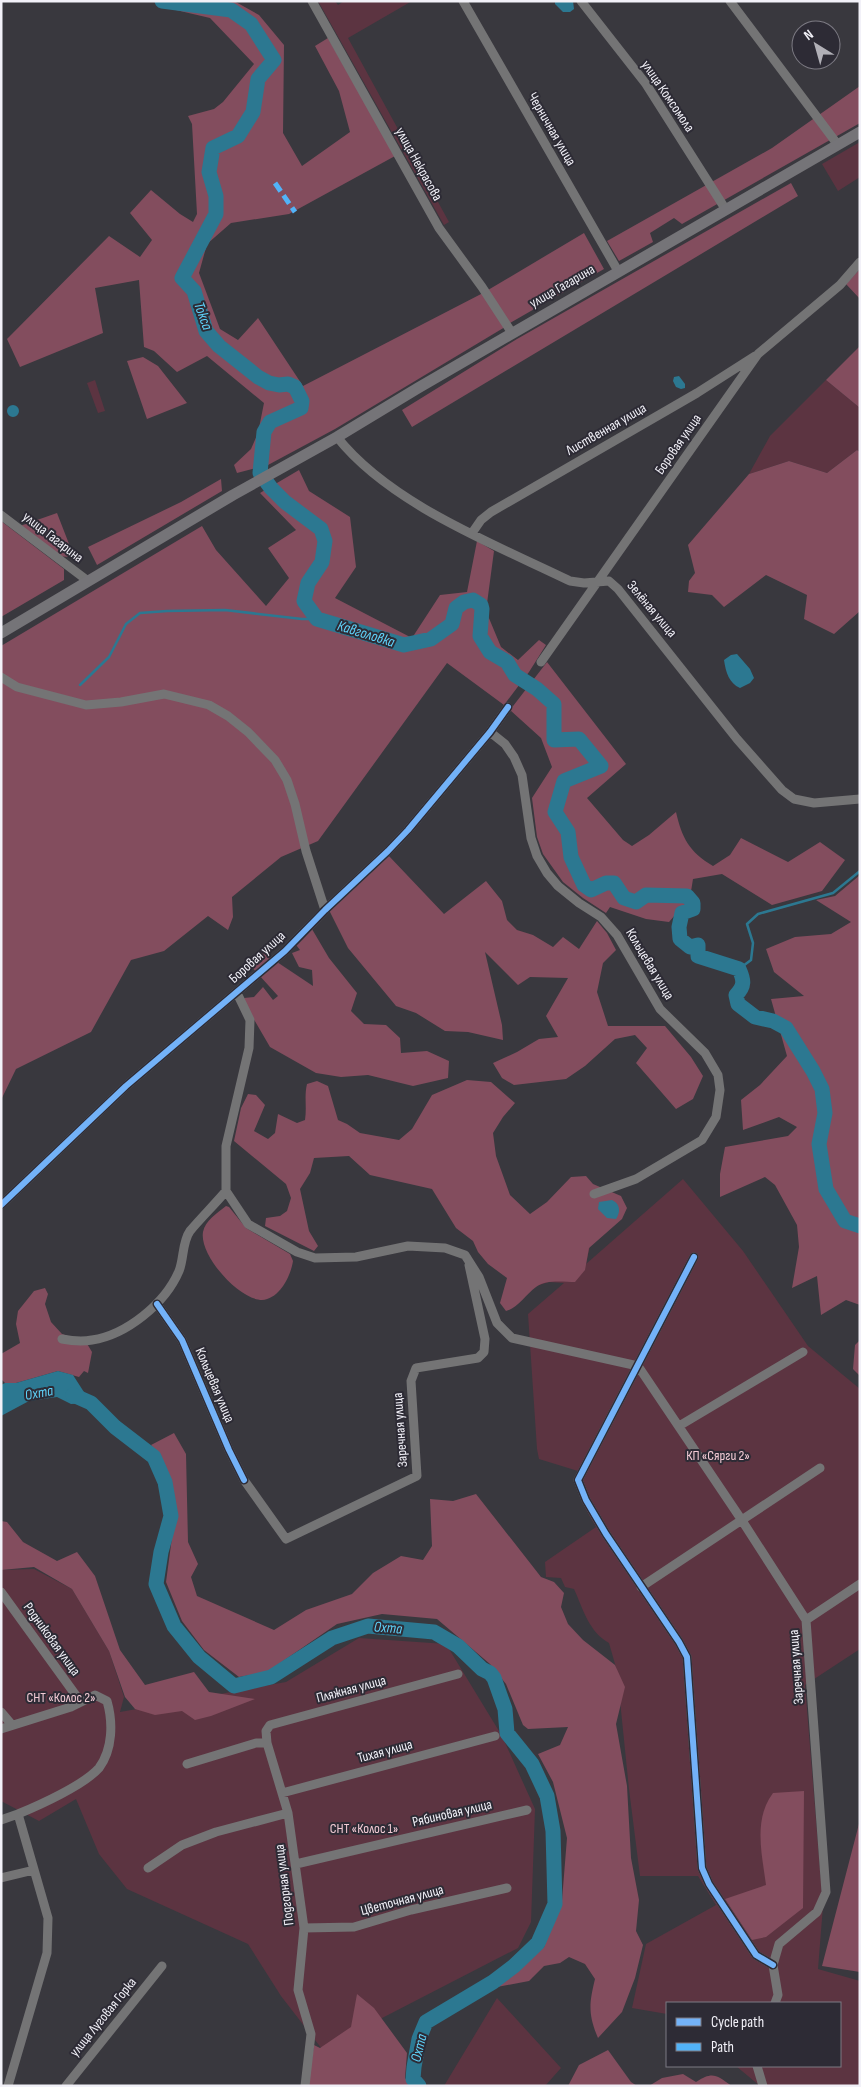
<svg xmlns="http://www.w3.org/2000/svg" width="861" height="2087" font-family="'Sofia Sans Condensed',sans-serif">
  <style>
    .green { fill: #5c3441 }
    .forest { fill: #834d5e }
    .water { fill: #2c7891 }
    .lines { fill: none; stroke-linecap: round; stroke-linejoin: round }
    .stream { stroke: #2c7891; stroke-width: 2.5 }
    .river { stroke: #2c7891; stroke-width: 15 }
    .minor { stroke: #747475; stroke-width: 9 }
    .major { stroke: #757478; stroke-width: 11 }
    .quiet { stroke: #52b3f8; stroke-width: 5; stroke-dasharray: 10 5; stroke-linecap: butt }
    .cycleway-casing { stroke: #2d2b35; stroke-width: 9 }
    .cycleway { stroke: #73b2f8; stroke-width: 6 }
    .labels { text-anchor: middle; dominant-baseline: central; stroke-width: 4; stroke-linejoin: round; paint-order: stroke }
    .street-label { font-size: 14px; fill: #f2f1f8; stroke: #2d2b35 }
    .park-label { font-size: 14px; fill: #f3cbd5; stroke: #2d2b35 }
    .water-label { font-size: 15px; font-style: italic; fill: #5fd3fa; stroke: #2d2b35 }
  </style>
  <rect width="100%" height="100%" fill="#39383e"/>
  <!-- green -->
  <path class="green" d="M318,1H335L338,5L344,1H412L348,38L449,222L444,225Z
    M860,142V177L838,191L822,164Z
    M95,380L105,411L98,413L87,383Z
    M826,380L860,408V452L857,450L827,473L789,461L749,474L770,436Z
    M683,1179L743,1251L808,1346L860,1389V1649L805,1685L823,1906L818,1969L860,1981V2086H760L736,2066H840V2003H667V2014L632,2008L646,1944L716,1905L698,1876H640L629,1789L617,1671L609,1643C589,1632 583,1609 574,1589L565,1587L561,1578L546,1577L545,1562L596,1527C587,1510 572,1490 578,1471L539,1459L537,1449L528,1314L564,1283L549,1282L536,1286L592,1236L586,1264Z
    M34,1569L72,1589L109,1651L124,1697L120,1712L286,1682L359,1638L446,1644L502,1736L535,1809L531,1922L518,1948L322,2049L281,1996L248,1944L127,1889L99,1854L76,1799L39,1821L1,1801V1570Z
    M497,1998L561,2068L545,2086H444Z"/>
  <!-- forest -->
  <path class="forest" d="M155,1H234L259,15L284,45L283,133L302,166L350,132L339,91L315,46L328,38L395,156L289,214L231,223L207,244L199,273L220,329L238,340L258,318L303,386L483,293L505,327L335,429L268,465L237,473L234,465L251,449L258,433L264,403L207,356L177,372L154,351L144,347L139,280L95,288L103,333L20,367L7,339L109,236L140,257L152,240L130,213L151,190L180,214L193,222L197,214L192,124L188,116L214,109L223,102L254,64L210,18L163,7Z
    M860,86V123L682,224L674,218L650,233L653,242L619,261L607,241L772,148Z
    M791,183L798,196L412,427L402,410L517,339Z
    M584,233L604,269L510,323L488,290Z
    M860,269V299L846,284Z
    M860,346V408L826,380Z
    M143,357L158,366L187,403L147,419L127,361Z
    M857,450L860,452V611L834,634L804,619L807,595L766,575L724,607L712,595L688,592L689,581L695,573L688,545L749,474L789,461L827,473Z
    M299,470L309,491L350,517L356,567L335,598L412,638L440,595L467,592L477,541L494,551L486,611L501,647L518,660L539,640L546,645L529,672L504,705L447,663L318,841L281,857L232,897L233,917L228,930L208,916L164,951L131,960L91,1032L16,1069L1,1100V646L202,526L216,550L266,606L289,578L268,548L296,530L260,493Z
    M221,479L222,491L97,565L88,547L181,502Z
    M57,513L71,549L69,557L58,556L20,526Z
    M1,521L64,569V580L1,617Z
    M547,662L626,764L587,798L623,840L632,846L649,835L676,812C682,838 689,852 713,866L730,855L741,838L788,862L820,842L845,860L822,891L772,905L722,874L693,879L689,904L681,908L669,922L646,919L610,907L606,913L583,898L563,882L543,854L537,837L532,798L552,767L541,738L510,710Z
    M388,855L444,914L486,881L502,901L507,920L517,930L533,935L553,947L563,937L579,949L597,921L607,933L616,950L603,963L597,992L608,1026H665L691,1057L703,1076L693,1099L676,1109L636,1063L647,1048L635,1035L615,1039L585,1066L566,1079L514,1085L502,1078L493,1063L517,1052L539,1039L558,1037L546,1016L568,978L530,977L518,985L485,952L502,1025L503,1040L468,1032L445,1031L416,1013L396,1006L348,948L329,910Z
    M860,875V1305L846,1300L821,1315L817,1276L792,1288L799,1247L797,1225L775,1185L765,1177L720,1197V1174L725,1147L788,1136L797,1127L779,1117L743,1130L741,1100L760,1085L787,1056L771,999L804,996L774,972L766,949L795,937L831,934L851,922L816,900L835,896Z
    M309,924L329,958L357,993L351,1011L364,1024L386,1025L400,1038L401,1053L427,1051L449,1061L448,1078L413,1086L368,1075L341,1077L316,1073L270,1047L249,1011L244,998L254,997L263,987L273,1000L278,996L249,964L262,952L313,986L312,970L299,967L292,953L300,950L293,941Z
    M467,1080L491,1082L515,1103L503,1117L493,1133L496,1156L510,1195L530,1214L547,1202L571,1177L586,1176L593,1184L621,1196L627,1208L622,1219L589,1248L585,1270L575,1282C564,1282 546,1279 536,1287C526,1294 518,1308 506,1311L500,1303L507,1278L488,1264L478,1252L473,1241L456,1228L432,1189L370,1175L349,1156L314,1158L310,1173L300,1189L309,1231L318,1246L314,1251L265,1226L266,1218L280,1216L287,1211L291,1198L286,1184L234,1141L241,1108L248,1094L256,1095L265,1105L254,1131L268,1139L275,1133L278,1114L297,1123L305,1120C307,1107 304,1096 307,1084L317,1081L328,1086L338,1120L347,1124L360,1133L399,1140L412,1129L432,1095Z
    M226,1206L229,1207L246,1228L290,1254L293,1261C291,1275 280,1299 262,1300C239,1300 199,1255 203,1232C205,1221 217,1213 226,1206Z
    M45,1288L48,1294L45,1304L51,1322L62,1334L86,1342L92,1352L88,1373L84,1371L79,1377L58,1371L16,1383H5L1,1379V1354L20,1343L16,1324L18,1311L34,1291Z
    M860,1340V1376L853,1369L855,1345Z
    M174,1433L186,1454L188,1542L198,1564L191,1577L197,1596L274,1630L306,1610L352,1594L373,1573L401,1556L423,1560L432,1546L430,1499L453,1501L476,1494L541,1577L554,1582L564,1593L561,1607L568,1624L583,1640L615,1665L625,1687L616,1724L627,1786L631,1858L639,1900L636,1931L643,1945L635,1978L622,2012L598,2038C588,2014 589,2004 595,1979L585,1964L569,1957L560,1963L544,1966L529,1981L497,1987L544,1947L562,1900L567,1838L553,1782L538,1754L560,1745L568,1727L528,1729L523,1725L506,1684L490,1664L437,1619L382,1614L337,1624L267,1672L239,1677L204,1650L182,1621L166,1582L175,1515L171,1485L159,1456L151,1445Z
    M1,1521L7,1522L23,1542L57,1561L77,1552L95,1576L120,1650L145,1685L194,1672L209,1692L255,1699L211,1716L195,1720L182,1711L155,1715L135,1709L125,1697L109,1651L72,1589L34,1567L1,1570Z
    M804,1791L803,1908L766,1937L752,1940L725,1899L766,1885C762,1854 753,1820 773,1793Z
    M860,1820V1972L822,1966Z
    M357,1994L374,2008L407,2053L405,2078L410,2086H308L314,2045L320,2048L351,2027Z
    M608,2050L631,2082L637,2086H568L579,2065Z
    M683,2074L696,2082C713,2071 716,2075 732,2086H649L662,2078Z"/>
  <!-- water -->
  <path class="water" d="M555,1H573L574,9L570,12H563L555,4Z
    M679,376L685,384V388L681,389L676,387L673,381L674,377Z
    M7 411a6 6 0 1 1 12 0a6 6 0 1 1-12 0Z
    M737,654L750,669L754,678L750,683L740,688C729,683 726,673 724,660L731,655Z
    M612,1200C620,1204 621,1211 616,1219L607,1218L598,1209L599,1202Z
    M58,1371L73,1375L91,1403L71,1404L57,1397L29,1401L1,1416V1385L5,1383H16Z"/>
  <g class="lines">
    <!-- stream -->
    <path class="stream" d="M80,685L109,657L126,624L140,613L167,611L225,610L302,619H317
      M739,969L751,960L753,943L747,924L758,914L833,893L860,871"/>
    <!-- river -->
    <path class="river" d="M162,1L231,10L251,24L274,60L258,79L253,112L238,136L213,148L209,172L216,196V214L182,278L194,291L206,331L219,346L258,377L269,383L279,385L288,384L295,387L302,401L301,408L270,422L264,432L260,473L271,488L285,502L321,529L325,541L322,562L308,583L304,601L317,619L404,645L431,639L452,624L456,608L464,602L473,600L481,605L482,609L480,636L490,652L507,662L515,675L537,689L554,704V740L579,739L601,766L564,781L555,812L568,832L571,857L584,885L591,890L606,883H614L624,898L636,902L646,895L687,896L693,903V909L682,913L679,927L680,939L690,947L698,945V956L739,969C744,980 745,986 736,995L738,1004L755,1017L773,1021L786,1028L813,1071L822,1089L825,1113L819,1144L826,1189L845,1221L860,1226
      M73,1395L91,1403L115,1427L154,1457L165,1482L171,1516L161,1552L156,1584L174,1626L199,1657L234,1686L271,1677L332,1638L368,1626L434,1632L458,1646L482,1669L490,1673L494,1678L505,1709L507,1733L532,1764L547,1796L553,1831L555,1904L538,1943L514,1966L493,1982L426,2022L419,2039L414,2067L413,2079L419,2086"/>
    <!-- minor -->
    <path class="minor" d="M312,1L439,228L482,287L512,333
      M463,1L618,271
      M581,1L646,84L726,210
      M730,1L838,145
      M337,437C390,504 494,544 570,581L584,583L609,581L618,589L737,739L782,790L794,799L814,803L860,799
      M1,515L88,581
      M472,533L481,520L491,512L697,393L755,356
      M541,662L758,354L840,285L860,262
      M1,677L17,687L86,705L121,702L164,694L209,705L228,716L248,732L275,760L287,780L295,804L306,851L325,910
      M490,732L505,744L514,757L522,775L531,838L537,856L547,873L558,886L579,903L601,917L617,935L660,1009L705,1053L718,1075L720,1090L716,1117L702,1140L636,1179L594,1194
      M237,993L250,1020L249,1048L226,1146V1191L248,1224L297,1252L315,1258L356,1257L408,1246L445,1248L465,1255L479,1277L497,1323L512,1338L638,1366
      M1,1205L126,1086L285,951L325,910L388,851L408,830L490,732L508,707
      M694,1257L578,1480L586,1500L606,1534L679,1642L687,1657L702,1868L709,1884L756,1955L773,1965
      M157,1304L182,1340L229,1450L244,1480L286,1539L417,1476L411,1381L416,1368L478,1358L484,1352L485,1339L469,1265
      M62,1339C72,1341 82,1342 92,1340C126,1335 165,1304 179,1271C184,1259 182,1242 190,1231C200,1219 215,1204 226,1191
      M638,1366L741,1519L806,1620L826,1892L817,1912L779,1944L773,1965L778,1995L775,2003
      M679,1426L803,1352
      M641,1587L820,1468
      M1,1592L80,1701
      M806,1620L860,1584
      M1,1712L12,1725
      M1,1729L71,1707L95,1695L107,1701C113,1722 113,1749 99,1768C84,1785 40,1805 18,1814L48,1918L47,1953L8,2086
      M187,1764L256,1743H267
      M282,1793L495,1736
      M1,1820L18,1814
      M296,1864L527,1810
      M148,1868L182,1845L216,1832L288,1813
      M1,1878L34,1870
      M304,1928L354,1927L411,1910L507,1888
      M757,2066L763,2086
      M66,2086L162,1966
      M305,2086L311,2034L298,1990L304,1928L288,1813L267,1743L266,1731L270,1725L458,1674"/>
    <!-- major -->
    <path class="major" d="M1,633L233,495L337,437L418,388L860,132"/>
    <!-- quiet -->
    <path class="quiet" d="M275,183L295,212"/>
    <!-- cycleway casing -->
    <g class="cycleway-casing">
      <path id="cycleway" d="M1,1205L126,1086L285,951L325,910L388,851L408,830L490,732L508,707
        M694,1257L578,1480L586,1500L606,1534L679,1642L687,1657L702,1868L709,1884L756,1955L773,1965
        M157,1304L182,1340L229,1450L244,1480"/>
    </g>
    <!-- cycleway -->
    <use href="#cycleway" class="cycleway"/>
  </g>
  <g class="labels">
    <!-- street labels -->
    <g class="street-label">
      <text transform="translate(668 96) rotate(56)">улица Комсомола</text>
      <text transform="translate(552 129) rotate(60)">Черничная улица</text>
      <text transform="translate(419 164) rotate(61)">улица Некрасова</text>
      <text transform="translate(562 286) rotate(-30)">улица Гагарина</text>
      <text transform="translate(606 429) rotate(-30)">Лиственная улица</text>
      <text transform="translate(678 444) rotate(-55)">Боровая улица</text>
      <text transform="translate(53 537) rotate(38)">улица Гагарина</text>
      <text transform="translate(652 609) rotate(50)">Зелёная улица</text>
      <text transform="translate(257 957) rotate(-42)">Боровая улица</text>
      <text transform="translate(650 964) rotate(59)">Кольцевая улица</text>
      <text transform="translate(215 1385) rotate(67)">Кольцевая улица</text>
      <text transform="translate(400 1430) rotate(-94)">Заречная улица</text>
      <text transform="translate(52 1639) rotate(54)">Родниковая улица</text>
      <text transform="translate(796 1667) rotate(-94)">Заречная улица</text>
      <text transform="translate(351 1689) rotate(-15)">Пляжная улица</text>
      <text transform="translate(385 1751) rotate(-15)">Тихая улица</text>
      <text transform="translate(452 1813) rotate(-13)">Рябиновая улица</text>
      <text transform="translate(284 1885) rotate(-97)">Подгорная улица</text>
      <text transform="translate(402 1900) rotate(-15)">Цветочная улица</text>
      <text transform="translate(103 2017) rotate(-51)">улица Луговая Горка</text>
    </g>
    <!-- park labels -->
    <g class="park-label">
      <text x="718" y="1455">КП «Сярги 2»</text>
      <text x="61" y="1697">СНТ «Колос 2»</text>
      <text x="364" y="1828">СНТ «Колос 1»</text>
    </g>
    <!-- water labels -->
    <g class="water-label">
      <text transform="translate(203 316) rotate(70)">Токса</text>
      <text transform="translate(366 634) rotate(17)">Кавголовка</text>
      <text transform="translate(39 1393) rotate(-10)">Охта</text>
      <text transform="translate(388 1628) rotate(5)">Охта</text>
      <text transform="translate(419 2048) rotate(-76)">Охта</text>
    </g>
  </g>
  <!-- border -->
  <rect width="861" height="2087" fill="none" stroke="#f2f1f8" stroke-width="5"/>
  <!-- legend -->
  <rect x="666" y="2002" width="175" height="65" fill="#2d2b35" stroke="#7c7a83"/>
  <rect x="676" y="2018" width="25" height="8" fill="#73b2f8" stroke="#7c7a83"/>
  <text x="711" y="2027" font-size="15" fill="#f2f1f8">Cycle path</text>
  <rect x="676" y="2043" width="25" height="8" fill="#52b3f8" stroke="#7c7a83"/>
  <text x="711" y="2052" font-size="15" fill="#f2f1f8">Path</text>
  <!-- north arrow -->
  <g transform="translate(816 45) rotate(323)"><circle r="24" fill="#2d2b35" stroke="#7c7a83"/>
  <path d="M0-4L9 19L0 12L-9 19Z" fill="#b1b0b7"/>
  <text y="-8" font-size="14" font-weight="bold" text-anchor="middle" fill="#f2f1f8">N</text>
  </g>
</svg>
